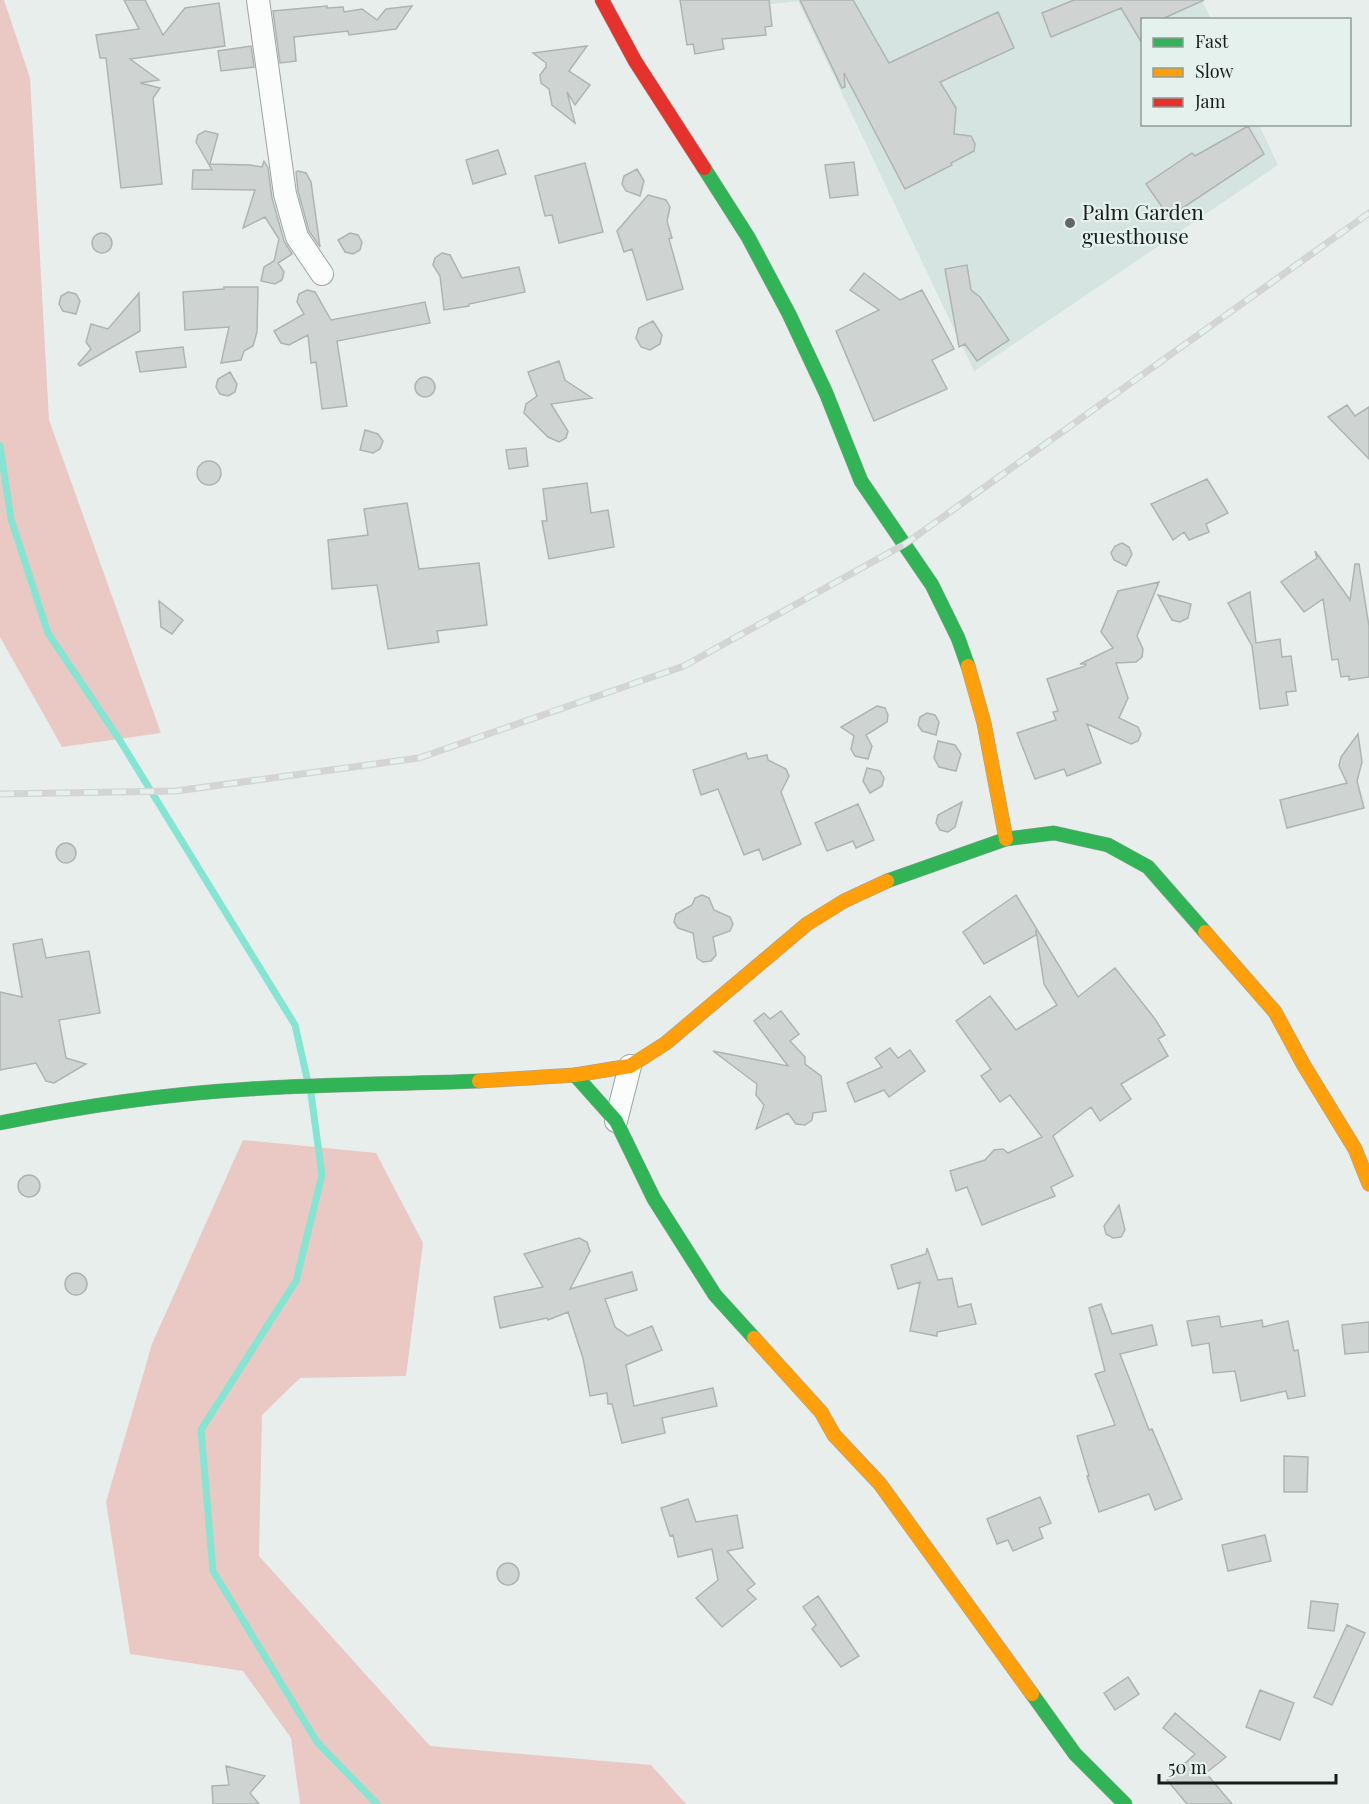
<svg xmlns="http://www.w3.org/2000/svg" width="1369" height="1804" font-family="'Playfair Display',serif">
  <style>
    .built { fill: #d5e4e0 }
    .green { fill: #eac9c4 }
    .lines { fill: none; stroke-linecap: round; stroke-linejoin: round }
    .stream { stroke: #85e5d3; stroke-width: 7 }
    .building { fill: #cfd4d3; stroke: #aeb4b2; stroke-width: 1.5 }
    .street-casing { stroke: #9da3a1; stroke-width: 24 }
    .fast-casing { stroke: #9da3a1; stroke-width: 15 }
    .slow-casing { stroke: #9da3a1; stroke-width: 15 }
    .jam-casing { stroke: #9da3a1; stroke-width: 15 }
    .street { stroke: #fbfcfc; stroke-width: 22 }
    .fast { stroke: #30b455; stroke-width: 14 }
    .slow { stroke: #ff9f0a; stroke-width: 14 }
    .jam { stroke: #e5322d; stroke-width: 14 }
    .rail-casing { stroke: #d3d5d4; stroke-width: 7 }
    .rail { stroke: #e4f1ed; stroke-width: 4.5; stroke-dasharray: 14; stroke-linecap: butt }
    .poi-dot { fill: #606664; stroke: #e4f1ed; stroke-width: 2 }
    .labels { text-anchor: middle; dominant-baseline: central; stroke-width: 4.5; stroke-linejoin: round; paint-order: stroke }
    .poi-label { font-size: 21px; fill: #171c1b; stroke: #e4f1ed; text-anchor: start }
  </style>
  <rect width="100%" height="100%" fill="#e7eeec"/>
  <!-- built -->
  <path class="built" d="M712,0H1202L1211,19L1142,20V124L1259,125L1278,165L974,371L798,1L715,10Z"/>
  <!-- green -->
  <path class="green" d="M0,0H4L30,78L49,420L161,733L62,747L0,637Z
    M243,1140L376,1153L423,1243L406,1376L300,1378L262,1415L259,1556L430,1746L651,1765L686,1804H300L291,1738L243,1671L130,1654L106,1502L152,1344Z"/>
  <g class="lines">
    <!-- stream -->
    <path class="stream" d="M0,446L11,519L48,633L119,739L295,1025L307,1078
      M311,1094L322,1175L296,1281L201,1430L213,1571L317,1742L377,1804"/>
  </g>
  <!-- building -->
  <path class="building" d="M124,0H145L163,35L185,8L219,3L225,46L130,59L159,80L140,83L160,88L153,98L162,184L121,188L106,58H100L96,35L139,29Z
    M680,0H769L772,26L765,27L766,35L722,39L724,49L695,54L693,44L687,45Z
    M800,0H853L889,63L998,12L1014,48L940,82L956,108L954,134L971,136L975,144L974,151L951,163L952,165L905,189L844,73L845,87L842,88Z
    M1074,0H1204L1160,20H1143V45L1121,8L1051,37L1042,13Z
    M327,6V8L343,7L344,12L362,9L377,20L386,9L412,6L396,29L349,35L348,31L294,37L296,61L280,63L273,11Z
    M251,46L254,67L221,71L218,51Z
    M587,46L569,71L590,85L575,105L567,92L575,123L552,105L549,89L541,83L540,75L546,67V63L533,53Z
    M1248,126L1264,154L1169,217L1146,184L1192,153L1195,156Z
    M205,131L218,134L210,164L250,165L262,167L264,161L268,168L272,198L284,241L292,254L278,263L284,272L282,280L275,284L261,281L264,267L274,261L279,239L265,217L243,228L255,190L192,189L193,170H212L196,142L198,135Z
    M498,150L506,174L473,184L466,160Z
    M854,162L858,195L830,198L825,165Z
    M585,163L603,232L559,243L552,215L545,216L535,176Z
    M637,169L644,181L640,196L626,191L622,184L624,176Z
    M298,171L306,173L311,182L320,247L309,231L298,191L296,172Z
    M648,195L666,200L670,207L667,221L672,238L669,239L683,289L647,300L632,249L624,252L617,231Z
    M92 243a10 10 0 1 1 20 0a10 10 0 1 1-20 0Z
    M350,233L358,235L362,242L360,250L353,254L345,252L338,240Z
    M442,253L450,255L462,278L519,267L525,292L469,304V306L444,310L440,276L433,265L435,258Z
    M967,265L971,290L980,297L1009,340L977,361L965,344L959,347L945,269Z
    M864,273L900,300L922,290L954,349L932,360L947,389L874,421L836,331L879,310L850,290Z
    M224,287H258L257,332L253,346L244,351L241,360L221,363L229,327L185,330L183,292L224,289Z
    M307,290L315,292L331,320L425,302L430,323L337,341L347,406L322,409L316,362L311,363L308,335L289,345L281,343L274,331L304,314L297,302L299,294Z
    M68,292L76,294L80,301L76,314L63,311L59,304L61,296Z
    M139,293L140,331L80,366L78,364L91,349L86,342L91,324L108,329Z
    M653,321L662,335L660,344L650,350L641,347L636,338L639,328Z
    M183,347L186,367L140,372L136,352Z
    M559,361L565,380L592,398L551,404L568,431L566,438L559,442L548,437L524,413L526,404L537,396L528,372Z
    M230,372L237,384L235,392L228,396L220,394L216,387L218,379Z
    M415 387a10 10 0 1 1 20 0a10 10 0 1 1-20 0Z
    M1347,405L1355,416L1369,407V459L1328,417Z
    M365,430L378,434L383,441L380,449L373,453L360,450Z
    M526,448L528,466L509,469L506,450Z
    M197 473a12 12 0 1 1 24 0a12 12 0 1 1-24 0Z
    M1207,479L1228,513L1206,524L1209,532L1189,540L1184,532L1173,540L1151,504Z
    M587,483L591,513L608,510L614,547L549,559L542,521H547L543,489Z
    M407,503L419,569L479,563L487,625L437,631L439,642L388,649L377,585L332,589L328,540L368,535L364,509Z
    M1122,543L1129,547L1132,554L1126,566L1114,560L1111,553L1115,546Z
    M1315,551L1350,600L1355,564H1359L1369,626V677L1349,680V676L1341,677L1338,659L1332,660L1323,599L1304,612L1281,582L1317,558Z
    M1159,582L1137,636L1143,649L1142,657L1136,662L1116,663L1128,698L1119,718L1138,727L1141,734L1138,741L1131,744L1087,724L1101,763L1067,776L1064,769L1035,779L1017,733L1056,720L1053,712L1058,711L1047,679L1085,666L1086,664H1080L1113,648L1101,632L1118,591Z
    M1250,592L1256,643L1280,639L1282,657L1291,656L1296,691L1286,692L1288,705L1260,709L1252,646L1228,603Z
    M1158,595L1191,604L1188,618L1180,622L1172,620Z
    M159,601L183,620L172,634L161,627Z
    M877,706L885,708L888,715L887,722L866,735L872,746L868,759L855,756L851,749L854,736L841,727Z
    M927,713L935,715L939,722L936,735L922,731L918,725L920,717Z
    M1358,734L1362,762L1357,781L1364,808L1287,828L1280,800L1347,783L1339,766L1341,757Z
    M938,741L955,745L961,754L956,771L939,767L934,758Z
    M746,753L748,759L767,755L768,760L786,769L789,776L781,792L801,844L763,860L759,849L744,855L718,789L701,795L693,770Z
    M867,768L880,771L884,778L882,786L870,793L863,781Z
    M962,802L955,827L948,832L940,830L936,823L938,815Z
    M858,804L874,840L856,848L853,841L827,851L815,823Z
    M56 853a10 10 0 1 1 20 0a10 10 0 1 1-20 0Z
    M702,895L709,898L714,910L730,917L733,924L730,931L713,937L716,955L711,961L703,962L697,958L693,933L678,928L674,922L676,914L692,905L695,898Z
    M1016,895L1078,997L1115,968L1155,1019L1165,1035L1158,1039L1168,1056L1121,1084L1131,1099L1100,1121L1091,1107L1053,1136L1073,1176L1051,1187L1055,1196L982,1225L967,1187L956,1191L950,1171L985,1160L994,1150L1003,1149L1008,1153L1042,1137L1010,1095L1000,1102L981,1076L991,1069L956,1021L990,996L1016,1030L1057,1005L1044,984L1036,930V935L984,964L963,932Z
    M42,939L46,958L89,951L100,1013L59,1020L66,1058L86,1064L54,1083L46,1081L36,1063L0,1070V992L22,997L13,944Z
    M781,1011L799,1034L790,1041L805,1057V1064L821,1076L826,1111L813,1113L812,1120L805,1125L796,1124L788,1113L756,1129L764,1105L756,1095L757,1084L713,1051L788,1066L754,1021L764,1013L770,1019Z
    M890,1048L898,1058L910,1050L925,1071L889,1097L884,1090L855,1102L847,1083L882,1067L875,1058Z
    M18 1186a11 11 0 1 1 22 0a11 11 0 1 1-22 0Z
    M1119,1205L1125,1230L1121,1237L1113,1238L1106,1234L1104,1226Z
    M579,1238L587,1242L590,1251L570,1289L632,1272L637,1290L605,1299L615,1327L628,1336L652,1326L662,1350L626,1365L634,1406L713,1388L717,1406L662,1418L665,1433L622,1443L612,1404H608L607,1393L590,1396L583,1358L568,1312L548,1320L547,1318L500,1328L494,1297L543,1287L524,1254Z
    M927,1248L938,1280L952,1278L958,1307L971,1304L976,1324L937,1332V1336L910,1331L920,1282L898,1289L891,1265L926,1254Z
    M65 1284a11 11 0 1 1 22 0a11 11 0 1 1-22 0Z
    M1101,1304L1112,1334L1152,1325L1157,1345L1120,1354L1149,1430L1152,1429L1182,1499L1155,1510L1149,1494L1099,1512L1087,1476H1089L1077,1436L1115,1425L1095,1374L1105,1371L1089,1308Z
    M1219,1316L1221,1327L1262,1320L1263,1327L1288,1321L1294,1351L1298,1350L1305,1396L1288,1399L1286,1391L1241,1401L1235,1371L1213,1373L1209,1343L1192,1346L1187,1321Z
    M1369,1322V1352L1345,1354L1342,1325Z
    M1284,1456L1308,1457L1307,1492H1284Z
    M1040,1497L1051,1523L1039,1528L1043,1538L1013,1551L1008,1540L997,1544L987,1519Z
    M688,1499L696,1522L737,1515L743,1548L727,1551L755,1584L747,1590L756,1599L722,1627L696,1598L718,1580L712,1549L678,1557L673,1535L670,1536L661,1508Z
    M1265,1535L1271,1561L1228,1571L1222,1545Z
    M497 1574a11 11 0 1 1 22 0a11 11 0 1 1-22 0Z
    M818,1596L859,1656L841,1667L812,1629L816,1625L803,1607Z
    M1311,1601L1338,1604L1334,1631L1308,1628Z
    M1347,1625L1365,1633L1332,1705L1314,1697Z
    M1128,1677L1139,1694L1115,1710L1104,1693Z
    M1260,1690L1294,1703L1280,1740L1246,1727Z
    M1175,1713L1226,1757L1206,1773L1232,1804H1187L1167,1780L1195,1754L1163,1728Z
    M226,1766L265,1776L250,1793L259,1804H213L212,1786L229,1785Z"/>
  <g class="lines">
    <!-- street casing -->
    <g class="street-casing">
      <path id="street" d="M258,0L285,194L297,237L322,274
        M616,1121L630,1066"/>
    </g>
    <!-- fast casing -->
    <g class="fast-casing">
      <path id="fast" d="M704,168L748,237L789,314L826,393L861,481L932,585L958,638L968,666
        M887,881L1006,839L1054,833L1108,845L1148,867L1205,932
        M575,1075L616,1121L654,1199L715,1295L754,1338
        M0,1123C82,1106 166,1094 250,1089C326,1084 402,1084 479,1081
        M1032,1694L1075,1754L1125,1804"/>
    </g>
    <!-- slow casing -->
    <g class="slow-casing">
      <path id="slow" d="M968,666L984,723L1006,839
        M1205,932L1275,1012L1303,1064L1355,1149L1369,1184
        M479,1081L575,1075L630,1066L666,1043L807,924L844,901L887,881
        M754,1338L821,1412L834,1435L880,1484L1032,1694"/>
    </g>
    <!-- jam casing -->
    <g class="jam-casing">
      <path id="jam" d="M602,0L635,61L704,168"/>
    </g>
    <!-- street -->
    <use href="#street" class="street"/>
    <!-- fast -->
    <use href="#fast" class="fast"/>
    <!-- slow -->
    <use href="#slow" class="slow"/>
    <!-- jam -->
    <use href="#jam" class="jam"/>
    <!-- rail casing -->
    <g class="rail-casing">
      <path id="rail" d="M0,794L176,791L419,758L684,666L905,544L1369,213"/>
    </g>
    <!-- rail -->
    <use href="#rail" class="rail"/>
  </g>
  <!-- markers -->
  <circle class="poi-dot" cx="1070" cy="223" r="6"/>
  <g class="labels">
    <!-- poi labels -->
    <g class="poi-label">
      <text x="1082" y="211">Palm Garden<tspan x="1082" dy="24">guesthouse</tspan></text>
    </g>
  </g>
  <!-- legend -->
  <rect x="1141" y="18" width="210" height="108" fill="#e4f1ed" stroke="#929c99" stroke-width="1.5"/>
  <rect x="1153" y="38" width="30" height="9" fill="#30b455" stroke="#929c99" stroke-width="1.5"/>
  <text x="1195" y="48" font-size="18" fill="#171c1b">Fast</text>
  <rect x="1153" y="68" width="30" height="9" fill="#ff9f0a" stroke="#929c99" stroke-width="1.5"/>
  <text x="1195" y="78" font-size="18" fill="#171c1b">Slow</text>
  <rect x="1153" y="98" width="30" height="9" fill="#e5322d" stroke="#929c99" stroke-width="1.5"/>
  <text x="1195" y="108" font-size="18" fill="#171c1b">Jam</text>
  <!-- scale -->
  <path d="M1159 1774v9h177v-9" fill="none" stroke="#171c1b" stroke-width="3"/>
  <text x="1168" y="1774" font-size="18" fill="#171c1b" stroke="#e4f1ed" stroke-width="4.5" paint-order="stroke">50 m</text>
</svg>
